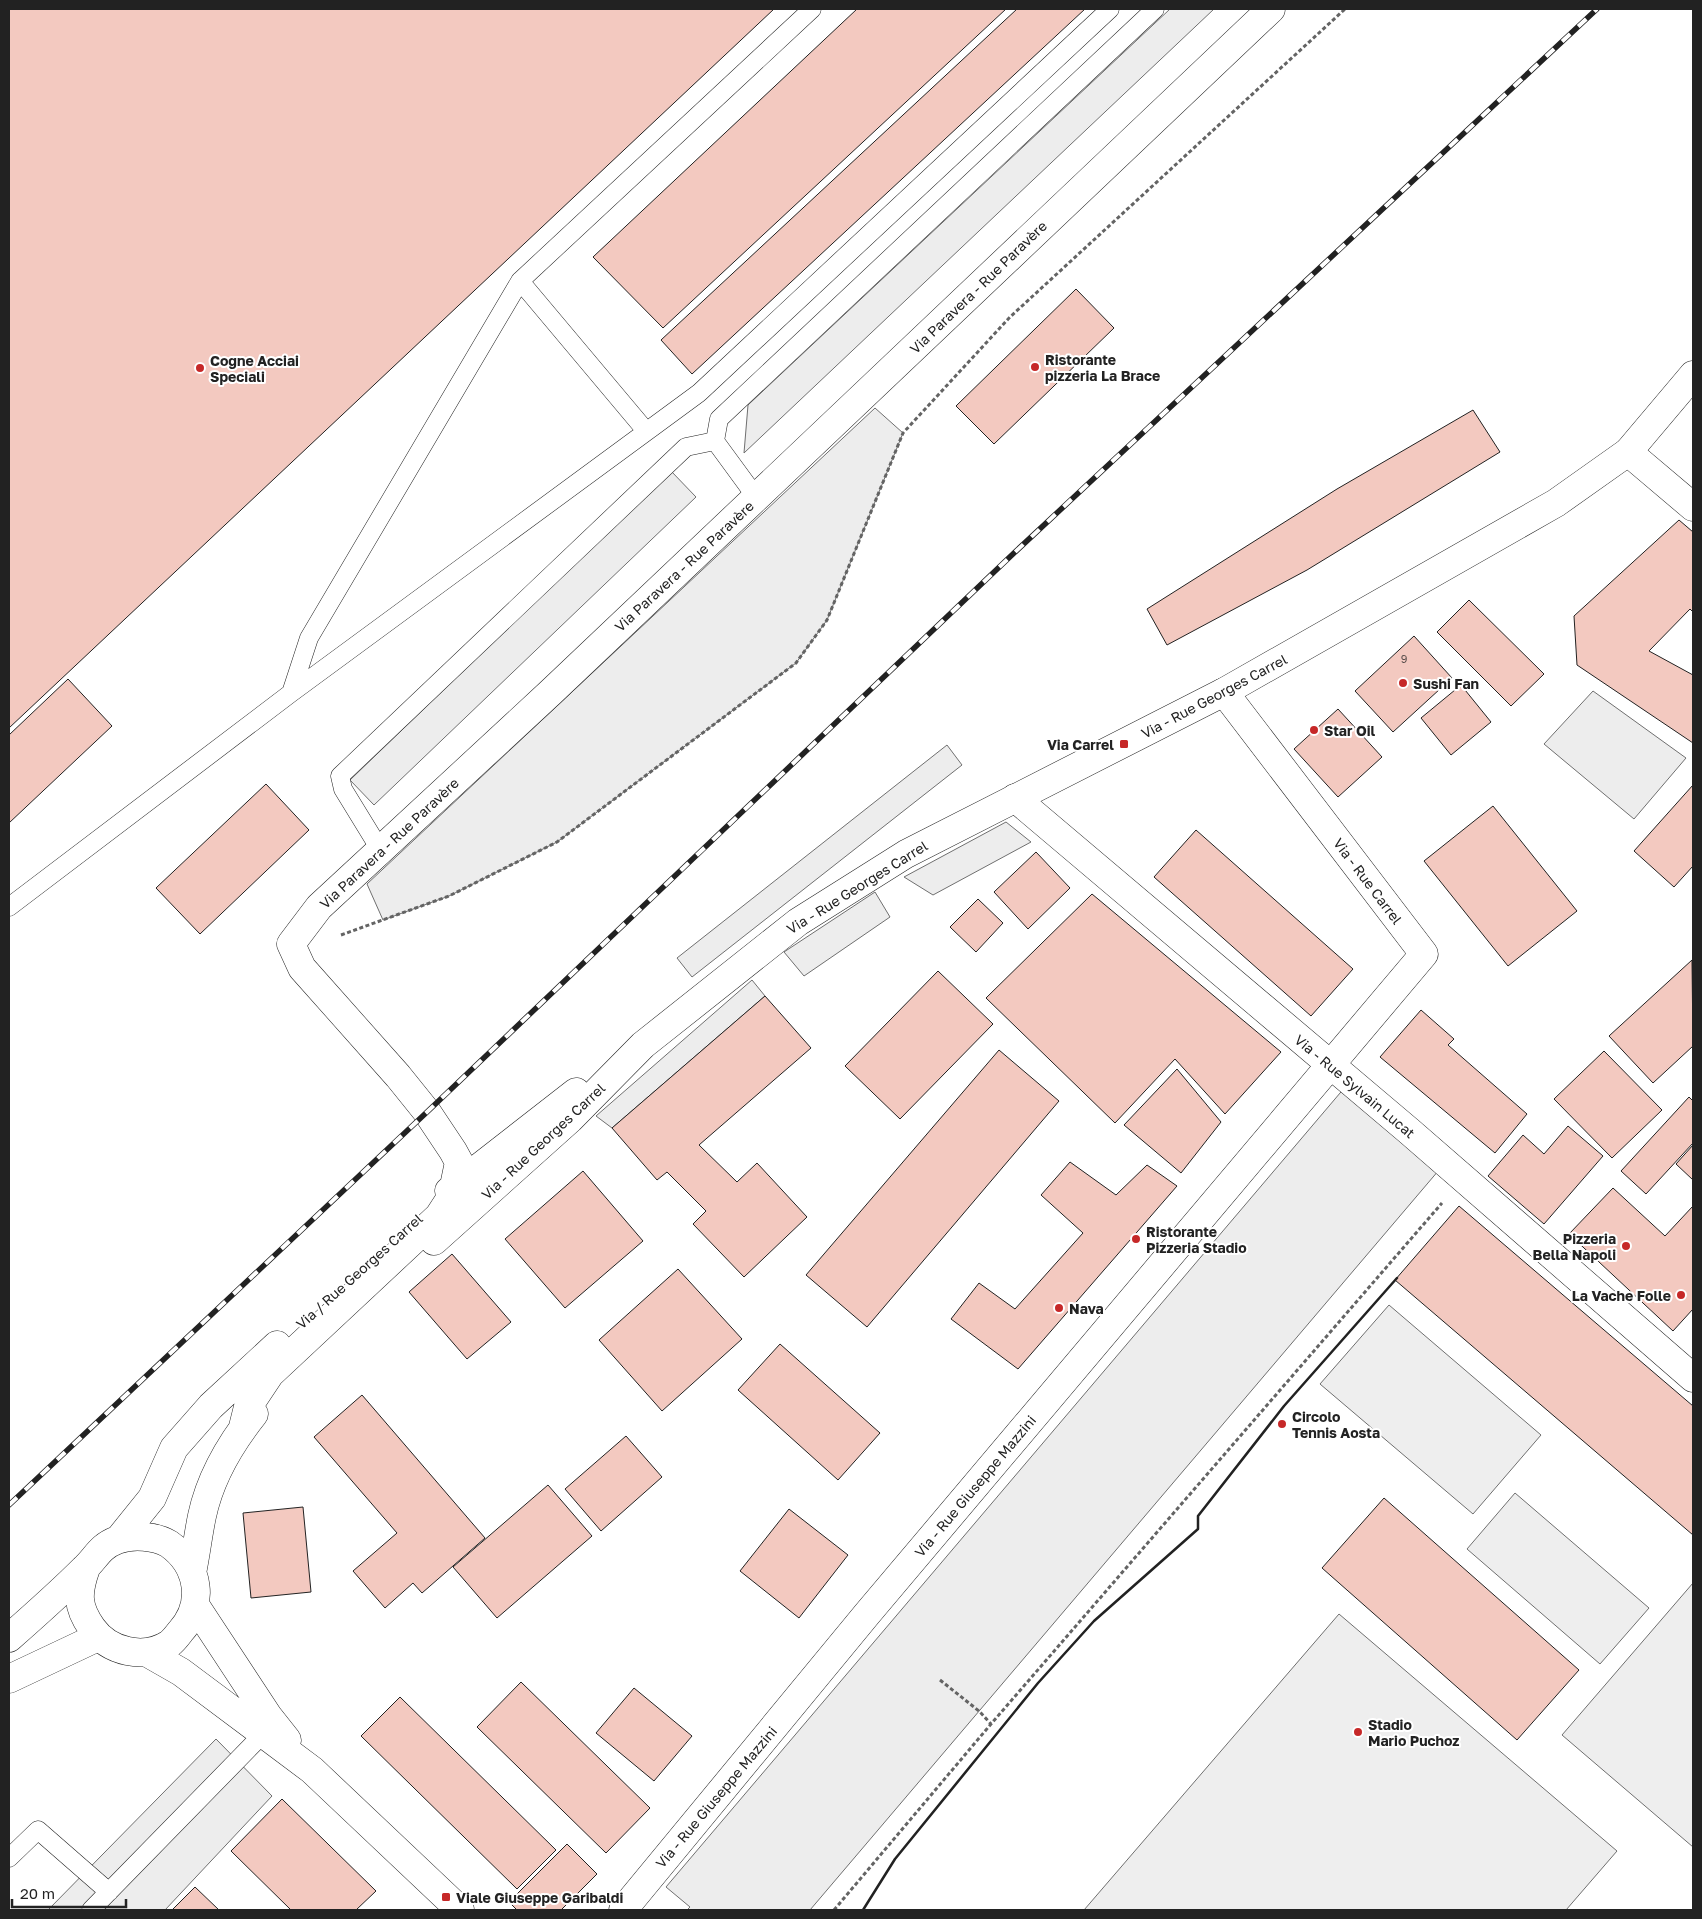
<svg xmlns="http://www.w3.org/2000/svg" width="1702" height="1919" font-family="'Golos Text',sans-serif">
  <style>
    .green { fill: #eee; stroke: #6f6f6f }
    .parking { fill: #ededed; stroke: #6f6f6f }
    .building { fill: #f3c9c0; stroke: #222 }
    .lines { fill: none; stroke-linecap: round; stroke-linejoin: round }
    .service-casing { stroke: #222; stroke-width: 19 }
    .minor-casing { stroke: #222; stroke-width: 29 }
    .tertiary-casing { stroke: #222; stroke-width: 29 }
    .path { stroke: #646464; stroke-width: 3; stroke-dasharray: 4 2.5; stroke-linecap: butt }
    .service { stroke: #fff; stroke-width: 18 }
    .minor { stroke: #fff; stroke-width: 28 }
    .tertiary { stroke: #fff; stroke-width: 28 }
    .rail-casing { stroke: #222; stroke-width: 5.5 }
    .rail { stroke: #fff; stroke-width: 4; stroke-dasharray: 11; stroke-linecap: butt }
    .wall { stroke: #222; stroke-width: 2.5 }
    .poi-dot { fill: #c62828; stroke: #fff; stroke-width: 2 }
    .labels { text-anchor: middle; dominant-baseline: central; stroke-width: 4; stroke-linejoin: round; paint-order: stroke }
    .number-label { font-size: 11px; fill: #564c4a }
    .street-label { font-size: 14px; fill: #222; stroke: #fff }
    .poi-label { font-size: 14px; font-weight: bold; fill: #222; stroke: #fff; text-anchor: start }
  </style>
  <rect width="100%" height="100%" fill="#fff"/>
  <!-- green -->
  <path class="green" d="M1389,1305L1541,1435L1473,1514L1320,1384Z
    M1515,1493L1649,1608L1600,1664L1467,1549Z
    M1693,1583V1847L1562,1735Z
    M1339,1614L1617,1851L1566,1910H1084Z"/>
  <!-- parking -->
  <path class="parking" d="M1170,9H1214L744,453L748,405Z
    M875,408L903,433L827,620L796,663L557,842L449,896L383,920L367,884Z
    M671,471L696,497L374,805L350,780Z
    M1593,691L1686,758L1634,819L1544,744Z
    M947,745L962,765L692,977L677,958Z
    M1006,822L1031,842L933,895L904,877Z
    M875,892L890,917L804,976L784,952Z
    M752,980L765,996L612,1128L596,1116Z
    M1346,1086L1439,1170L810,1910H687L690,1907L666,1887Z
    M216,1739L272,1796L165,1910H48Z"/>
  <!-- building -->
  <path class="building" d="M9,9H774L9,728Z
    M857,9H1006L663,328L593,257Z
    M1017,9H1085L692,374L661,340Z
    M1076,289L1114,328L994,444L956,406Z
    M1473,410L1500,452L1307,570L1167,645L1147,609L1337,489Z
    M1679,520L1693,532V612L1690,609L1649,651L1693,675V743L1577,665L1574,616Z
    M1469,600L1544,674L1511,706L1437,632Z
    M1414,636L1452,678L1393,732L1355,691Z
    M68,679L112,726L9,823V735Z
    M1461,685L1491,722L1451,755L1421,718Z
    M1338,709L1382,757L1338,797L1294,749Z
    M266,784L309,830L200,934L156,888Z
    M1693,785V866L1674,887L1634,851Z
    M1493,806L1577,911L1508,966L1424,861Z
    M1196,830L1353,969L1311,1016L1154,877Z
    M1036,852L1070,888L1028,929L994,892Z
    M1092,894L1281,1052L1225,1114L1175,1059L1115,1123L986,998Z
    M978,899L1003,923L976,952L950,927Z
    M1692,960L1693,1046L1653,1083L1609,1036Z
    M938,971L993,1024L900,1119L845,1066Z
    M765,996L811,1048L699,1145L737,1182L757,1163L807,1217L744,1277L693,1224L706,1211L667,1172L657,1180L612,1128Z
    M1421,1010L1454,1039L1448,1045L1527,1114L1495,1153L1380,1057Z
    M999,1050L1059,1101L867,1327L806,1275Z
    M1604,1051L1662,1110L1612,1158L1554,1099Z
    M1177,1069L1221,1122L1181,1173L1124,1125Z
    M1689,1097L1693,1101V1143L1646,1194L1621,1171Z
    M1568,1126L1603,1156L1544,1224L1488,1176L1523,1135L1544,1154Z
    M1693,1145V1180L1676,1164Z
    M1070,1162L1116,1195L1147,1165L1177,1186L1018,1369L951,1319L979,1283L1015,1309L1083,1233L1041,1195Z
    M583,1171L643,1241L565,1308L505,1239Z
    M1613,1188L1665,1236L1693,1206V1309L1673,1331L1569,1234Z
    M1459,1206L1693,1406V1535L1395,1280Z
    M452,1254L511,1322L467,1359L409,1292Z
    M678,1269L742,1339L662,1411L599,1340Z
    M780,1344L880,1433L838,1480L738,1390Z
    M362,1395L485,1538L422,1593L413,1583L385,1608L353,1571L397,1533L314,1437Z
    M626,1436L662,1477L601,1531L565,1489Z
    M548,1485L592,1536L497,1618L453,1567Z
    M1384,1498L1579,1670L1517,1740L1322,1568Z
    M303,1507L311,1592L251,1598L243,1513Z
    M789,1509L848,1555L799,1618L740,1571Z
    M521,1682L650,1808L606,1853L477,1727Z
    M634,1688L692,1736L654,1781L596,1733Z
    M400,1697L556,1850L517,1889L361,1736Z
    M282,1799L376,1891L356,1910H291L231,1851Z
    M567,1844L597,1874L561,1910H517L509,1902Z
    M195,1887L219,1910H172Z"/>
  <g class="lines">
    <!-- service casing -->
    <g class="service-casing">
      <path id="service" d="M520,281L646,431
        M756,497L715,441L719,419L1155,9
        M291,693L309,638L520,281L812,9
        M381,851L343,789L340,776L686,447L715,441
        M9,907L291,693L699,393L1110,9
        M9,1858L38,1830L109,1892
        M91,1910L263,1734"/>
    </g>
    <!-- minor casing -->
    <g class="minor-casing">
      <path id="minor" d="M1628,452L1693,507
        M1015,798L1409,1131L1693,1378
        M623,1910L867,1614L1424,954L1224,692"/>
    </g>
    <!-- tertiary casing -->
    <g class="tertiary-casing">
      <path id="tertiary" d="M449,1191L576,1092
        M434,1241L570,1119L643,1045L798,922L906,854L1224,692L1556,503L1628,452L1693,375
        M243,1427L248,1407L270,1374L439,1216L452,1196L459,1162L453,1151L427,1112L398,1076L302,968L291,944L319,907L550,693L1271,9
        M119,1539L152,1498L174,1448L211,1406L277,1345
        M192,1573C196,1554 198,1535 202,1516C210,1478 230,1444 254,1414
        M195,1605L268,1716L287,1740
        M9,1638C34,1616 60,1593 84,1569C97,1557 99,1547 117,1540C132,1534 156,1536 169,1544C200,1566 205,1605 180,1632C177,1636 173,1641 169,1644C144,1660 109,1652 92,1628C77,1607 77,1593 86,1568
        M146,1652L181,1672L312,1770L460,1910
        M9,1679L98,1637"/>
    </g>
    <!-- path -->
    <path class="path" d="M341,935L449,896L557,842L796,663L827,620L903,433L1010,317L1345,9
      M940,1680L979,1711L991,1724
      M834,1910L991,1724L1442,1203"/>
    <!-- service -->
    <use href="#service" class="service"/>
    <!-- minor -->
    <use href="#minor" class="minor"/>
    <!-- tertiary -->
    <use href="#tertiary" class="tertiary"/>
    <!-- rail casing -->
    <g class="rail-casing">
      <path id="rail" d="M9,1505L427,1112L1014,553L1597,9"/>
    </g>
    <!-- rail -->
    <use href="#rail" class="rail"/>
    <!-- wall -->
    <path class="wall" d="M863,1910L895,1859L1038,1683L1094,1621L1198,1529V1516L1284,1406L1397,1278"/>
  </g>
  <!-- markers -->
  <g class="poi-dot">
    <circle cx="1035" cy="367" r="5"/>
    <circle cx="200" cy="368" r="5"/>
    <circle cx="1403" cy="683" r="5"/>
    <circle cx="1314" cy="730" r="5"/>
    <rect x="1119" y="739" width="10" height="10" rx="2.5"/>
    <circle cx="1136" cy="1239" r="5"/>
    <circle cx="1626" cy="1246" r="5"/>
    <circle cx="1681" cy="1295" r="5"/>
    <circle cx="1059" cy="1308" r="5"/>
    <circle cx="1282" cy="1424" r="5"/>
    <circle cx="1358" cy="1732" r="5"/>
    <rect x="441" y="1892" width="10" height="10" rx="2.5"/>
  </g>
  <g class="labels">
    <!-- number labels -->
    <g class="number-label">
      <text x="1404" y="658">9</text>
    </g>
    <!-- street labels -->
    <g class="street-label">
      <text transform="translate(978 287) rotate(-44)">Via Paravera - Rue Paravère</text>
      <text transform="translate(684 566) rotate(-43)">Via Paravera - Rue Paravère</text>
      <text transform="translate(1214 696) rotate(-28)">Via - Rue Georges Carrel</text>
      <text transform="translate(389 843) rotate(-43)">Via Paravera - Rue Paravère</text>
      <text transform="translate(1368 881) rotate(53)">Via - Rue Carrel</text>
      <text transform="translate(857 887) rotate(-32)">Via - Rue Georges Carrel</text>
      <text transform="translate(1355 1086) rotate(40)">Via - Rue Sylvain Lucat</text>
      <text transform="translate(543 1141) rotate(-43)">Via - Rue Georges Carrel</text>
      <text transform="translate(359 1271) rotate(-42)">Via / Rue Georges Carrel</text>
      <text transform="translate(975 1486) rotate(-50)">Via - Rue Giuseppe Mazzini</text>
      <text transform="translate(716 1797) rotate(-50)">Via - Rue Giuseppe Mazzini</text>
    </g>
    <!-- poi labels -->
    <g class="poi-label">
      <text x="1045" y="359">Ristorante<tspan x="1045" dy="16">pizzeria La Brace</tspan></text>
      <text x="210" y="360">Cogne Acciai<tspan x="210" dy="16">Speciali</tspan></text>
      <text x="1413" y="683">Sushi Fan</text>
      <text x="1324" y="730">Star Oil</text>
      <text x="1114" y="744" text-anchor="end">Via Carrel</text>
      <text x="1146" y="1231">Ristorante<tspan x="1146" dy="16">Pizzeria Stadio</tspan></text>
      <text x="1616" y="1238" text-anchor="end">Pizzeria<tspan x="1616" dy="16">Bella Napoli</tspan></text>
      <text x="1671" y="1295" text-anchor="end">La Vache Folle</text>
      <text x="1069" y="1308">Nava</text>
      <text x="1292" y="1416">Circolo<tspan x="1292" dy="16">Tennis Aosta</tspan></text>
      <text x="1368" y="1724">Stadio<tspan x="1368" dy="16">Mario Puchoz</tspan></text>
      <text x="456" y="1897">Viale Giuseppe Garibaldi</text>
    </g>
  </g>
  <!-- border -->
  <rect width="1702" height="1919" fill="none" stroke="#222222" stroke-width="20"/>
  <!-- scale -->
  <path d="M12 1899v8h114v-8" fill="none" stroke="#222222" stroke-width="2.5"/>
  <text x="20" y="1899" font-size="15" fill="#222222" stroke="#ffffff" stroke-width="4" paint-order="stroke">20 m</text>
</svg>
